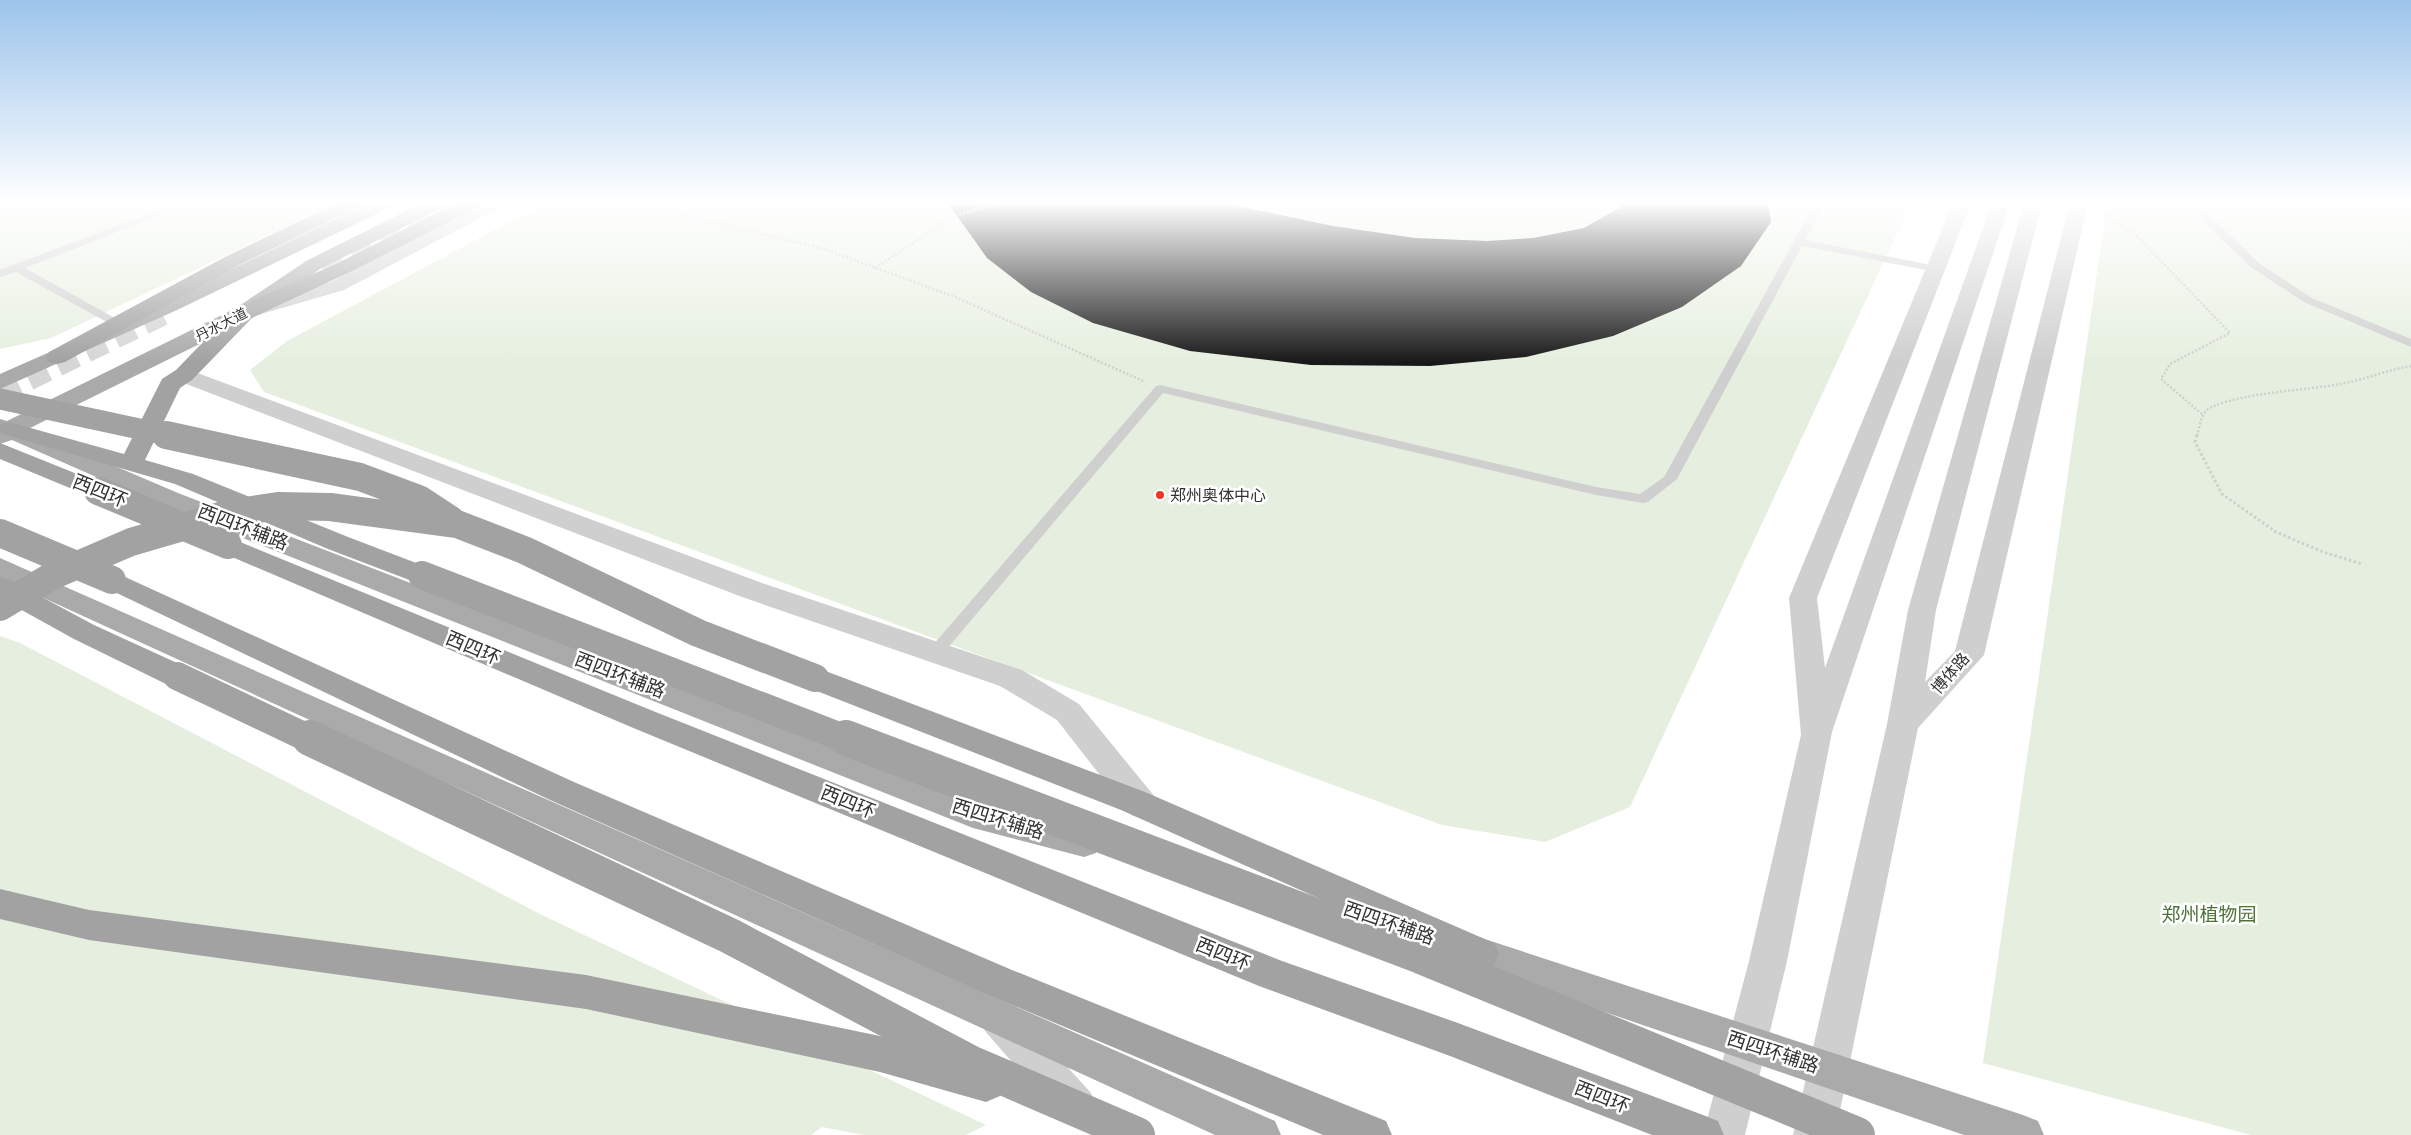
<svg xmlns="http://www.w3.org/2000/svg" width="2411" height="1135" font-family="Inter,'Noto Sans SC',sans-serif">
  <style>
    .green { fill: #e6efdf }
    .building { fill: #191919 }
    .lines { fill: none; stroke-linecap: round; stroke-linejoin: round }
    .primary-tunnel { stroke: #d6d6d6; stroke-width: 21; stroke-dasharray: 21 11; stroke-linecap: butt }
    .trunk-tunnel { stroke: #d6d6d6; stroke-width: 21; stroke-dasharray: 21 11; stroke-linecap: butt }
    .path-far1 { stroke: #cfcfcf; stroke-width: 2.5; stroke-dasharray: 2 2; stroke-linecap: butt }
    .path { stroke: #cfcfcf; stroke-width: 3; stroke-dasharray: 2.5 2.5; stroke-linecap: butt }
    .service { fill: #cfcfcf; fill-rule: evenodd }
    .minor { fill: #cfcfcf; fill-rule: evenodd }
    .tertiary { fill: #cfcfcf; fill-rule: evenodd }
    .primary { fill: #aaa; fill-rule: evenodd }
    .trunk { fill: #a2a2a2; fill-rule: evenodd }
    .trunk-bridge-far2 { stroke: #a2a2a2; stroke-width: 21 }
    .trunk-bridge-far1 { stroke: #a2a2a2; stroke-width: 28 }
    .trunk-bridge { stroke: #a2a2a2; stroke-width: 36 }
    .poi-dot { fill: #f33329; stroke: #fff; stroke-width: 2 }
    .labels { text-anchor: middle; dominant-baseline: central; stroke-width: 5; stroke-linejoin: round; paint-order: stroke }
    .far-street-label { font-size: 14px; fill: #323232; stroke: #fff }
    .poi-label { font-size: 16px; fill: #323232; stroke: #fff; text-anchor: start }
    .street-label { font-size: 16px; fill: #323232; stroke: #fff }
    .near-street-label { font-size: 19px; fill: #323232; stroke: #fff }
    .near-park-label { font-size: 19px; fill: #4e723a; stroke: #fff }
  </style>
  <rect width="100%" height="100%" fill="#fff"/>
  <!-- green -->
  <path class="green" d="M0,203H336L51,338L0,349Z
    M545,203H1911L1630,807L1545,842L1442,825L264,392L250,370L287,341Z
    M2107,203H2411V1135H2251L1983,1063Z
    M0,636L20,643L542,915L986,1125L966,1135H864L822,1127L811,1135H0Z"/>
  <!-- building -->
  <path class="building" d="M948,203H1224L1333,226L1415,238L1487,241L1533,238L1584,228L1621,207L1623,203H1768L1771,222L1741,266L1682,307L1613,336L1526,357L1430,366L1311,365L1190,351L1093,323L1031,292L987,258Z"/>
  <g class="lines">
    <!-- primary-tunnel -->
    <path class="primary-tunnel" d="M0,394L165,314"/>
    <!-- trunk-tunnel -->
    <path class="trunk-tunnel" d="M295,284L454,203"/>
    <!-- path-far1 -->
    <path class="path-far1" d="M633,203L824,249L955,297L1143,381
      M2100,212L2105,213L2140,239L2230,333L2170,364L2161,379L2203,415
      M875,268L956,215L1001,203
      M2197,436C2200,426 2201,411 2212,407C2245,392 2303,391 2340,384C2364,380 2387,370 2411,366"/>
    <!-- path -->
    <path class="path" d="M2197,435L2195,442L2222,494L2276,532L2323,552L2362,564"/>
    <!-- service -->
    <path class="service" d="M177,203H192L25,268L122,322L124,324L122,326H114L16,272L0,277V270Z
      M1815,203H1825L1805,240L1936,266L1942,269L1936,272L1802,246L1677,479L1648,502L1643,503L1596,495L1163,393L941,656H929L927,652L1156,386L1160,385L1596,487L1640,494L1664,477Z
      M2195,203H2205L2211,217L2260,264L2312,298L2411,339V347L2304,302L2252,268L2202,220Z"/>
    <!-- minor -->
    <path class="minor" d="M480,203H503L501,207L344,290L258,315L251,313L247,309L251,305L330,282Z
      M184,368L762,583L1022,670L1079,704L1155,797L1160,806L1155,815L1143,819L1131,815L1057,720L1000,686L742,597L176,380L173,375L176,370Z
      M999,1002L1013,1007L1091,1093L1097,1107L1091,1121L1077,1126L1063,1121L985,1031L980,1019L985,1007Z"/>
    <!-- tertiary -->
    <path class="tertiary" d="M1953,203H1971L1817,598L1825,668L1992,203H2010L1832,732L1787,961L1745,1135H1703L1749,961L1801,735L1789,598Z
      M2070,203H2088L1984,655L1918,728L1835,1135H1793L1887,724L1908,610L2024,204H2042L1936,610L1925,682L1955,651Z"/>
    <!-- primary -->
    <path class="primary" d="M369,203H393L391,207L177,310L0,389V374L163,302Z
      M422,203H446L444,207L320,269L252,318L28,429L178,493L990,807L1096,833L1101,843L1096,853L1084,857L973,828L160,505L12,440L0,444V419L7,421L236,308L306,261Z
      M0,558L1275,1121L1281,1135H1215L0,578Z
      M1460,931L2023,1115L2038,1121L2044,1135H1964L1447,958L1442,947L1447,936Z"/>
    <!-- trunk -->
    <path class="trunk" d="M337,203H361L359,207L239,265L65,362L57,364L49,362L46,357L49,352L225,257Z
      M456,203H480L478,207L352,271L252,318L192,380L180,388L145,460L193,474L348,537L432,569L436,575L432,581L422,584L412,581L328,549L175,484L0,433V424L9,422L124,454L162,379L176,370L236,308L338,263Z
      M0,443L107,486L111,491L107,496L98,499L89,496L0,459Z
      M228,537L653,711L1282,961L1458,1023L1703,1115L1718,1121L1724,1135H1652L1450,1056L1259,986L631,727L218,551L215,545L218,539Z
      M112,571L574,782L1012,970L1386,1121L1392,1135H1323L986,994L550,800L102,586L98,580L102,574Z
      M0,577L10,580L94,625L188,668L192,676L188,684L177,687L166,684L74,639L0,598Z
      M815,667L1145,792L1494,943L1499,954L1494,965L1481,970L1468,965L1121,810L804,686L800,678L804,670Z
      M0,889L89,910L586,975L880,1036L986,1064L1000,1070L1006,1083L1000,1096L986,1102L880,1072L586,1009L89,940L0,919Z"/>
    <!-- trunk-bridge-far2 -->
    <path class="trunk-bridge-far2" d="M0,399L172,436"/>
    <!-- trunk-bridge-far1 -->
    <path class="trunk-bridge-far1" d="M166,435L360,477L419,499L451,520
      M98,491L228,545
      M0,533L112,580
      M422,575L849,740
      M0,607L52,576L131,542L227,514L278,506L330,507L457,524L524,550L698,633L815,678
      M177,676L312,740"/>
    <!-- trunk-bridge -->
    <path class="trunk-bridge" d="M310,738L730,936L970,1063L1137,1135
      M846,738L1421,956L1857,1135"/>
  </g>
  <!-- sky -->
  <linearGradient id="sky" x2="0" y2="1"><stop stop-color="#9cc4eb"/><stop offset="0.56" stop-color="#fff"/><stop offset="1" stop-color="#fff" stop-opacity="0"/></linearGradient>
  <rect width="2411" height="362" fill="url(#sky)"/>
  <!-- markers -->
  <circle class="poi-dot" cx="1160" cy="495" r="5"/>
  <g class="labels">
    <!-- far-street labels -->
    <g class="far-street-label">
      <text transform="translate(221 324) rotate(-27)">丹水大道</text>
    </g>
    <!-- poi labels -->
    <g class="poi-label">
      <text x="1170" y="495">郑州奥体中心</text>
    </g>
    <!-- street labels -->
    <g class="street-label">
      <text transform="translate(1950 673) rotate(-49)">博体路</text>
    </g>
    <!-- near-street labels -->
    <g class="near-street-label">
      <text transform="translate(100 491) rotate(22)">西四环</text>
      <text transform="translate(243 527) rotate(21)">西四环辅路</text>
      <text transform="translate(473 648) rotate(23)">西四环</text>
      <text transform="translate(620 675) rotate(21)">西四环辅路</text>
      <text transform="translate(848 802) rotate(22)">西四环</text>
      <text transform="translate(998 819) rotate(17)">西四环辅路</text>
      <text transform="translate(1389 923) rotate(19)">西四环辅路</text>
      <text transform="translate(1223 954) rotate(22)">西四环</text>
      <text transform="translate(1773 1052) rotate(18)">西四环辅路</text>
      <text transform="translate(1602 1097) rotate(21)">西四环</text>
    </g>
    <!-- near-park labels -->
    <g class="near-park-label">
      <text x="2209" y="914">郑州植物园</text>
    </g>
  </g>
</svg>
